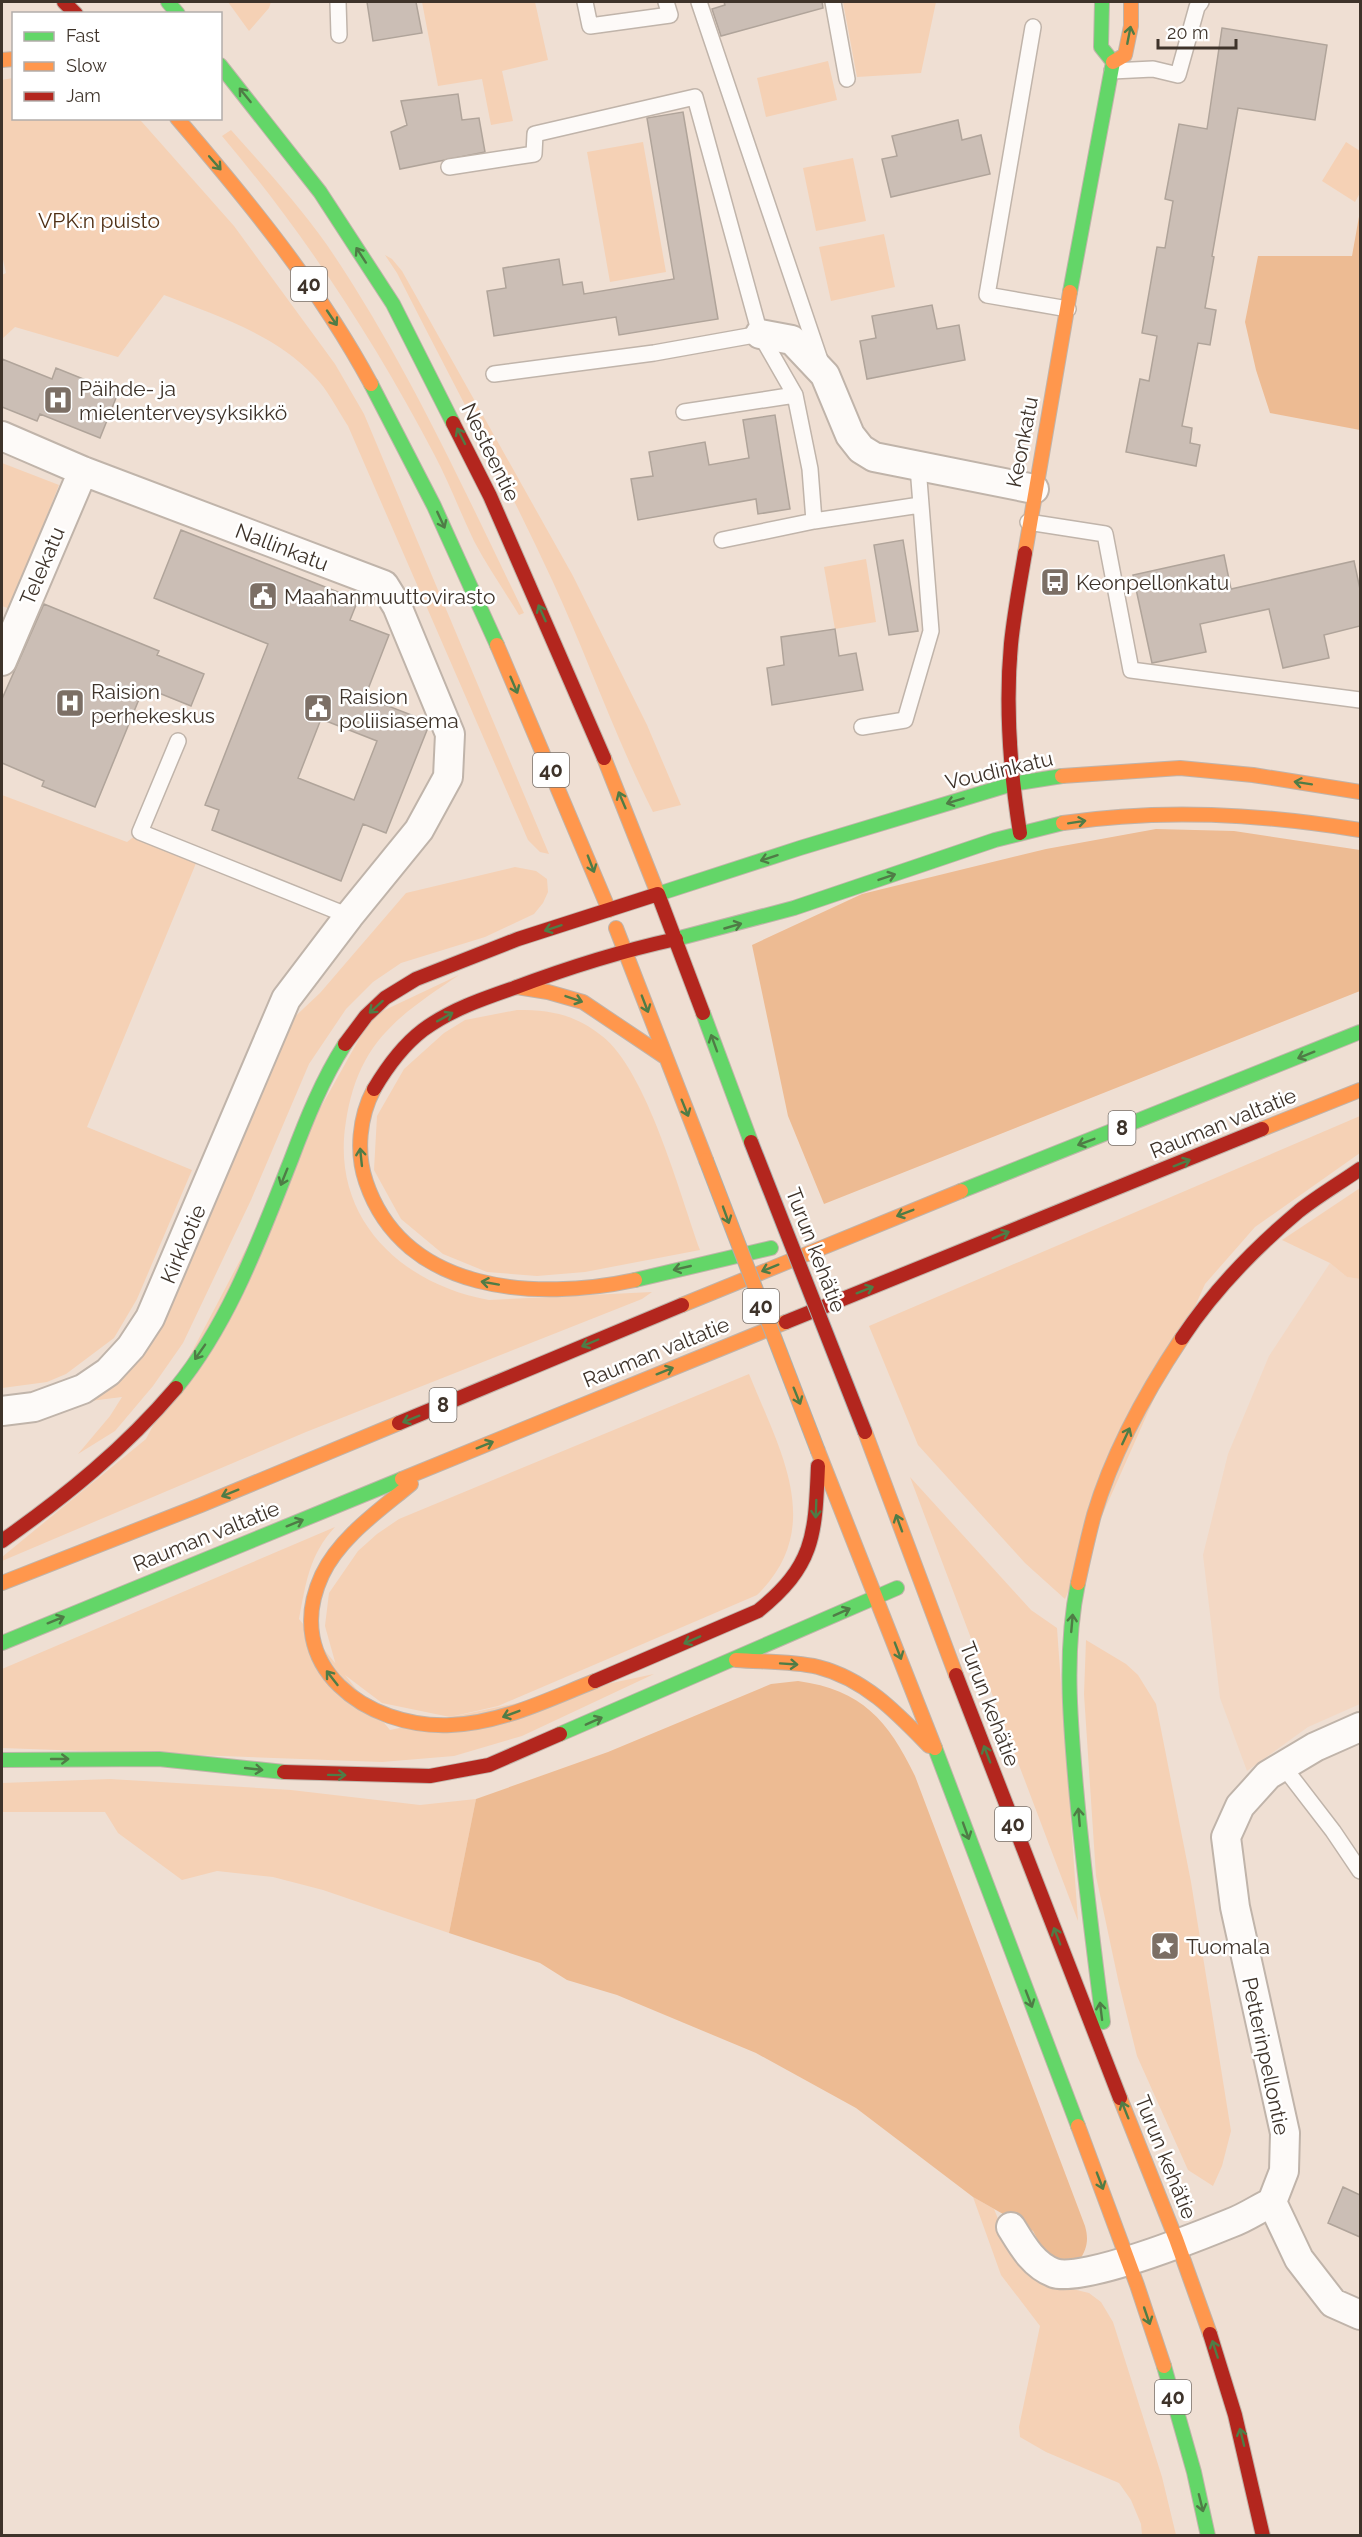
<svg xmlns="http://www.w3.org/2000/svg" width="1362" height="2537" font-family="Raleway,sans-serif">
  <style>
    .built { fill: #f3d8c4 }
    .green { fill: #f5d1b5 }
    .forest { fill: #edbb93 }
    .building { fill: #cbbeb5; stroke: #b0a49a; stroke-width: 1.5; fill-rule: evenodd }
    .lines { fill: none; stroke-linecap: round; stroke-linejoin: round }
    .lane-casing { stroke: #c0b4aa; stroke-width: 18 }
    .street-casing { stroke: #c0b4aa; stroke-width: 32 }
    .fast-casing { stroke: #c0b4aa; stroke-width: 16 }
    .slow-casing { stroke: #c0b4aa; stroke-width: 16 }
    .jam-casing { stroke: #c0b4aa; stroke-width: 16 }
    .lane { stroke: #fdfaf8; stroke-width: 15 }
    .street { stroke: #fdfaf8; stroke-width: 28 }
    .fast { stroke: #63d668; stroke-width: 14 }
    .slow { stroke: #ff974d; stroke-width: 14 }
    .jam { stroke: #b3261e; stroke-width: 14 }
    .slow-bridge-casing { stroke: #abb1b0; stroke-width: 16; stroke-linecap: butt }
    .jam-bridge-casing { stroke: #abb1b0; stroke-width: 16; stroke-linecap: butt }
    .slow-bridge { stroke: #ff974d; stroke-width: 14 }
    .jam-bridge { stroke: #b3261e; stroke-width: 14 }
    .oneway { stroke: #4f7c46 }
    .labels { text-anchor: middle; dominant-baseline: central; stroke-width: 5; stroke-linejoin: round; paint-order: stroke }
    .shield { fill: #fff; stroke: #78706a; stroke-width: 1.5 }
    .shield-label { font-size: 20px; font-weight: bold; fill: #3e332a }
    .park-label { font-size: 21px; fill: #4f2f14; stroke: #fff }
    .poi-label { font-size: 21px; fill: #3e332a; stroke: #fff; text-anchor: start }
    .street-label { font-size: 21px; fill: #3e332a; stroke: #fff }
  </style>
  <rect width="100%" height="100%" fill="#efdfd3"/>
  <!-- built -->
  <path class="built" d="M1330,1263L1347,1277L1360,1279V1704L1308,1727L1247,1771L1220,1698L1203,1555L1228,1454L1269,1356Z"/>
  <!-- green -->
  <path class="green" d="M228,2H271L269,8L249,31Z
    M422,2H535L548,60L502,71L513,121L491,125L482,79L438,86Z
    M843,2H936L921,73L857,77Z
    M828,61L837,100L766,117L757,78Z
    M13,78L14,118H138L142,122L234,226L335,364L364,414L549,854L540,852L528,840L348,426C337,409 328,390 314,376C275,334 215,315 164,295L118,357L15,327L2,339V275L6,273L2,255V80Z
    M231,130C264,167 298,204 327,245C406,361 463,488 524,613L519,615C504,590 487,566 474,541C460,512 449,482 434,454C375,341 304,233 222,136Z
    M643,142L666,272L610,282L587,152Z
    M1346,142L1360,151V193L1355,202L1322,181Z
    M853,158L866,221L816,231L803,168Z
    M884,234L895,287L831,301L819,247Z
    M385,255L392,259L402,271L573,576L647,725L681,805L653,812C615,737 588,658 553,582C505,478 449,376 397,273Z
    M2,463L59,485L10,609L2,606Z
    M866,559L876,622L835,629L824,567Z
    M2,795L127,842L140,832L199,856L87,1127L192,1170L137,1299L114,1338L66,1374L47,1382L2,1388Z
    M515,867L536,871L547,879L548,892L543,903L534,914L485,937L401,963L373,982L346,1009L309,1064L251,1200L183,1343L153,1386L115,1431L78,1454L110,1416L122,1397L82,1402L120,1380L139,1357L286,1025L320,993L406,893Z
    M459,975C424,999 386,1022 365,1061C355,1079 349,1101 346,1121C330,1217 400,1284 489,1300L652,1292L642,1299L306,1432L2,1561V1557L146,1439L317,1114L372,1016Z
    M517,1010C551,1010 574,1014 602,1036C647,1071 680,1195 700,1250L585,1272L537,1276L487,1272L443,1254L401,1219L374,1170L377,1116L404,1069L444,1033L465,1020Z
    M1360,1116V1153L1255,1227L1205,1284L1065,1599L1025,1563L918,1445L869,1326Z
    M1360,1188V1279L1347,1277L1330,1263L1282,1240Z
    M749,1374C779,1449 827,1527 757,1595L498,1706L450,1717L382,1703L337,1669L325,1626L329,1593L358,1551L377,1534L399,1519Z
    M910,1477L1031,1610L1057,1628L1078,1921Z
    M335,1527C309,1555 306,1583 299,1619L390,1730L654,1674L522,1736L454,1756L382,1762L2,1748V1669Z
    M1086,1640L1126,1664L1138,1675L1156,1704L1191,1882L1231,2131L1222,2166L1213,2186L1188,2170L1137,2056L1119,1984L1096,1876L1084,1694Z
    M110,1779L291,1790L420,1805L476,1799L449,1933L323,1890L273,1877L217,1871L182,1880L118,1833L105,1812H2V1783Z
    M973,2197L994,2209L1006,2238L1052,2284L1089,2293L1101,2302L1113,2322L1162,2477L1176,2535H1142L1141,2524L1131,2500L1119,2483L1046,2452L1020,2437L1019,2427L1040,2326L1001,2275Z"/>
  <!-- forest -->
  <path class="forest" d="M1360,211V430L1270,413L1256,370L1245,322L1258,256H1352Z
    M1156,829L1234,831L1360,850V991L824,1204L788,1116L752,945L862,894L1046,849Z
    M798,1681C862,1690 888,1720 915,1776L1085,2226C1089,2240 1087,2249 1079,2261L1063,2263L1043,2250L1033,2231L973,2197L856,2108L756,2053L617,1995L567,1980L540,1963L449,1933L476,1799L608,1752L771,1684Z"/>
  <!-- building -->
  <path class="building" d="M367,2H416L422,33L373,41Z
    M724,2H822L823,8L721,36L712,9L725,5Z
    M1222,28L1327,45L1315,120L1238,108L1212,256L1214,257L1205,308L1216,310L1210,345L1198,343L1182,426L1192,428L1190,443L1200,445L1196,466L1126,452L1140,379L1149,381L1157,336L1142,333L1157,247L1165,248L1173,201L1165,199L1179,124L1207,129Z
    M458,94L462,120L479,118L485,152L400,169L391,132L407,125L401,101Z
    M683,112L718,319L619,335L616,317L494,336L487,291L506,288L503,268L559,259L563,285L582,282L584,294L674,279L647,118Z
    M958,120L962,140L981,135L990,174L891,197L882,159L897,156L892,136Z
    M932,305L937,329L959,325L965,360L867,379L860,341L876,338L872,316Z
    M2,359L52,379L56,368L118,393L100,438L40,414L37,421L2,407Z
    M775,415L790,509L758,514L756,499L638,520L631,479L653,476L649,452L705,442L709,465L749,458L743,420Z
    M181,530L358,600L350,620L389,635L365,697L427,721L429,725L386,833L363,824L341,881L212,830L219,810L205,805L268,644L154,598ZM321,719L377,741L354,800L298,778Z
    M903,540L918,631L889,635L874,545Z
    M1224,555L1231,589L1354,561L1360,589V626L1324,635L1329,658L1283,668L1269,609L1200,624L1206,652L1152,663L1133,575Z
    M44,604L159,651L157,655L204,674L191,706L144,687L95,807L42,786L44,781L2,763V699Z
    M835,629L839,656L856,653L863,690L772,705L767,668L784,665L781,637Z
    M1343,2187L1360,2195V2237L1328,2223Z"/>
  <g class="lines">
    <!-- lane casing -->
    <g class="lane-casing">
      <path id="lane" d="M338,2L339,35
        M585,2L590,26L670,15L666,2
        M699,2L820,360
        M833,2L847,79
        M1033,27L987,295L1068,309
        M1112,71L1153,69L1178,75L1197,7L1201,2
        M449,167L534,154L535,134L695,97L760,334L795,395
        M494,374L654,353L760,334
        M684,412L795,395L810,469L814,521
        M1028,522L1105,534L1131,670L1360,700
        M722,540L814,521L920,505
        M862,727L905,720L931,631L918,467
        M178,741L140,832L349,916
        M1283,1766L1333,1831L1360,1871"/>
    </g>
    <!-- street casing -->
    <g class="street-casing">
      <path id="street" d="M760,334L792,340L825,375L850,435L861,449L874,457L1034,489
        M2,436L83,471L384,585L397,606L450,734L448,777L419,830L349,916L286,999L150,1318L131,1347L108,1372L83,1389L34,1407L2,1411
        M2,661L83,471
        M1272,2202L1284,2171L1285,2133L1235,1907L1226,1837L1240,1806L1268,1775L1315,1747L1360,1727
        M1272,2202L1299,2259L1333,2303L1360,2315
        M1011,2227C1022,2245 1033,2265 1054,2273C1083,2283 1199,2236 1231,2223C1245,2218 1258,2209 1272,2202"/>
    </g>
    <!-- fast casing -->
    <g class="fast-casing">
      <path id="fast" d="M168,2L178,14
        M220,65L320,192L393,304L453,423
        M1070,292L1113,62L1101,47L1102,2
        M371,384L434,506L497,645
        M658,894L800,848L1012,784L1062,776
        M676,939L794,908L995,840L1063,823
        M703,1013L751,1142
        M961,1191L1360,1032
        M635,1280L771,1248
        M176,1388C230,1322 260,1238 291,1160C306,1120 322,1080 345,1044
        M1078,1583C1064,1650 1070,1719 1076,1787C1083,1865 1093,1944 1103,2022
        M2,1643L402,1479
        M560,1734L897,1588
        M935,1748L1078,2126
        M2,1760L159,1759L284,1772
        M1164,2366L1194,2472L1208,2536"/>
    </g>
    <!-- slow casing -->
    <g class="slow-casing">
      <path id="slow" d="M2,60L14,59
        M1113,62L1125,55L1131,26V2
        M177,118C249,202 318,286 371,384
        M1025,553L1070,292
        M497,645L609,910
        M604,758L658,894
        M1062,776L1180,768L1253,775L1360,792
        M1063,823C1163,808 1260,814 1360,830
        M616,928L706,1160
        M517,987L548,992L583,1002L665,1057
        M374,1089C359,1117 356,1153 366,1182C404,1294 537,1301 635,1280
        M1262,1129L1360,1090
        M682,1305L961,1191
        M865,1432L956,1675
        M818,1451L935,1748
        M402,1479L786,1322
        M411,1484C380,1510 340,1537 322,1575C280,1666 367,1729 451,1725C502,1723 549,1699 595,1681
        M2,1583L201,1505L399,1423
        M1078,1583C1083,1560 1088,1537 1094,1515C1113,1451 1146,1392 1182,1338
        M736,1660C763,1662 792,1661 818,1667C865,1679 897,1713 929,1746
        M1120,2098L1176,2239L1210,2334
        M1078,2126L1137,2285L1164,2366"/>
    </g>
    <!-- jam casing -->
    <g class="jam-casing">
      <path id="jam" d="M64,2L76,14
        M453,423L490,496L604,758
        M1020,833C1010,770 1005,708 1011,644C1014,614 1020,583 1025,553
        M345,1044L366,1016L385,998L416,979L518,939L658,894L703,1013
        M374,1089C387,1067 402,1046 423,1030C450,1010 482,999 514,988C567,968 621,951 676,939
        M786,1322L1262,1129
        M1182,1338C1214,1290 1255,1248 1299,1211C1318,1196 1340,1183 1360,1169
        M399,1423L682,1305
        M2,1541C66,1496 125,1448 176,1388
        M956,1675L1120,2098
        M595,1681L758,1611C815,1565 815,1535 818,1466
        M284,1772L430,1776L489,1765L560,1734
        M1210,2334L1235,2415L1263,2536"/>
    </g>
    <!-- lane -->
    <use href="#lane" class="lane"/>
    <!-- street -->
    <use href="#street" class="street"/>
    <!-- fast -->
    <use href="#fast" class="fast"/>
    <!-- slow -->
    <use href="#slow" class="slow"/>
    <!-- jam -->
    <use href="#jam" class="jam"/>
    <!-- slow-bridge casing -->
    <g class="slow-bridge-casing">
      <path id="slow-bridge" d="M706,1160L818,1451"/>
    </g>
    <!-- jam-bridge casing -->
    <g class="jam-bridge-casing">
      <path id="jam-bridge" d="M751,1142L865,1432"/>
    </g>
    <!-- slow-bridge -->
    <use href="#slow-bridge" class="slow-bridge"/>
    <!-- jam-bridge -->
    <use href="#jam-bridge" class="jam-bridge"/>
  </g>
  <!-- one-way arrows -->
  <defs><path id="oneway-shaft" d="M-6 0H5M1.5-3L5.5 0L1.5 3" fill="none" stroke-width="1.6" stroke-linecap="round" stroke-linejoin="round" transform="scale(1.5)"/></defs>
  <g class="oneway">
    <use href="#oneway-shaft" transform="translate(1129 35) rotate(-79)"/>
    <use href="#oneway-shaft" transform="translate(245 95) rotate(-129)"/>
    <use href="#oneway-shaft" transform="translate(215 163) rotate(49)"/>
    <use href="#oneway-shaft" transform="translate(361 255) rotate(-123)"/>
    <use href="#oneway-shaft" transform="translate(332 318) rotate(56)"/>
    <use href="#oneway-shaft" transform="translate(461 436) rotate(-117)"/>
    <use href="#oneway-shaft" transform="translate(441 520) rotate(65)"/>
    <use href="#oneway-shaft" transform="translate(542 613) rotate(-114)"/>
    <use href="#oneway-shaft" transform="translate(514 685) rotate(67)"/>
    <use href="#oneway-shaft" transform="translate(1303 783) rotate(-171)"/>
    <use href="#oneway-shaft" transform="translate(622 800) rotate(-113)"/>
    <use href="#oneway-shaft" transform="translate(955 801) rotate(163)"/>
    <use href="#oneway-shaft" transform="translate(1077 822) rotate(-9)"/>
    <use href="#oneway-shaft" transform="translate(769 858) rotate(162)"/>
    <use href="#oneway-shaft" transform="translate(591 864) rotate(69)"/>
    <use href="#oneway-shaft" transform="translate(887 877) rotate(-19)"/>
    <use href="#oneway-shaft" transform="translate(733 926) rotate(-16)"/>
    <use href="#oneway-shaft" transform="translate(553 928) rotate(162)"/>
    <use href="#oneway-shaft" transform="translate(574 999) rotate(19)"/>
    <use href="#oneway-shaft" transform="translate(645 1004) rotate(69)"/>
    <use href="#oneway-shaft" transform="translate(376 1007) rotate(138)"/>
    <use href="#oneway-shaft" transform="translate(445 1017) rotate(-29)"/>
    <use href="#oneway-shaft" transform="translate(714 1043) rotate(-110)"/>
    <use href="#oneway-shaft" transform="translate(1306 1055) rotate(158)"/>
    <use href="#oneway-shaft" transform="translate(685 1108) rotate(68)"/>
    <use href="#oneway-shaft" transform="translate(1086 1142) rotate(159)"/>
    <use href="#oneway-shaft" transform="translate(361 1157) rotate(-96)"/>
    <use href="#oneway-shaft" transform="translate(1182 1163) rotate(-22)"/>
    <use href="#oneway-shaft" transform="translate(284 1177) rotate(112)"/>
    <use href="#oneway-shaft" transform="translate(905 1213) rotate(159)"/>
    <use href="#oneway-shaft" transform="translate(726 1215) rotate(70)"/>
    <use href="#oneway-shaft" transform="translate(1001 1235) rotate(-22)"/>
    <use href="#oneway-shaft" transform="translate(682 1268) rotate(167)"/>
    <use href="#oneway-shaft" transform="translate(770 1268) rotate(158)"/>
    <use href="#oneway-shaft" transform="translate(490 1283) rotate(-170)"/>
    <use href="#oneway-shaft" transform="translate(865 1290) rotate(-22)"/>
    <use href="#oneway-shaft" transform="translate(590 1343) rotate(157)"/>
    <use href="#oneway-shaft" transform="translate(200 1352) rotate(125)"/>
    <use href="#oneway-shaft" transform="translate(665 1371) rotate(-22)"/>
    <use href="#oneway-shaft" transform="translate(797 1396) rotate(68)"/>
    <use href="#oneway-shaft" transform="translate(411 1419) rotate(158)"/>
    <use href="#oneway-shaft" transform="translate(1126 1436) rotate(-65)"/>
    <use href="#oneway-shaft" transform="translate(485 1445) rotate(-22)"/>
    <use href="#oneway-shaft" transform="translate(230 1493) rotate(158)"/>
    <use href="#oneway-shaft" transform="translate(816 1509) rotate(92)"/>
    <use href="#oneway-shaft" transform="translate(295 1523) rotate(-22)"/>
    <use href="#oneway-shaft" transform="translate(899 1523) rotate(-110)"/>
    <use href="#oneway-shaft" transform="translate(842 1612) rotate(-24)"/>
    <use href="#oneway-shaft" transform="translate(56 1620) rotate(-22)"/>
    <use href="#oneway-shaft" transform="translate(1072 1623) rotate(-85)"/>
    <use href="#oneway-shaft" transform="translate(692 1640) rotate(156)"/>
    <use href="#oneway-shaft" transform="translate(898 1651) rotate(69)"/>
    <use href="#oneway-shaft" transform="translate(789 1664) rotate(4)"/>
    <use href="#oneway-shaft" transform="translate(332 1678) rotate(-128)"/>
    <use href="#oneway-shaft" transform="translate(511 1714) rotate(159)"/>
    <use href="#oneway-shaft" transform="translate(594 1721) rotate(-24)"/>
    <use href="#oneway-shaft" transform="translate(987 1754) rotate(-111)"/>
    <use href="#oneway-shaft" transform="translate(60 1759)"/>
    <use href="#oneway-shaft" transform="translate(254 1769) rotate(6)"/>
    <use href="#oneway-shaft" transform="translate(337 1775) rotate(1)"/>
    <use href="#oneway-shaft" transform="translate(1079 1817) rotate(-95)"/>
    <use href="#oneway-shaft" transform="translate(966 1831) rotate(70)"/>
    <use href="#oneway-shaft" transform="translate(1057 1936) rotate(-111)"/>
    <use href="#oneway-shaft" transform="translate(1029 1999) rotate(69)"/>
    <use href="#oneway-shaft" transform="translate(1101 2011) rotate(-97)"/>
    <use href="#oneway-shaft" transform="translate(1125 2110) rotate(-112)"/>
    <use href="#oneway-shaft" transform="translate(1100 2181) rotate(69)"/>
    <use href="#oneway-shaft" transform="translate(1147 2316) rotate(71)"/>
    <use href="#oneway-shaft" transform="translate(1215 2349) rotate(-108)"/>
    <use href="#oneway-shaft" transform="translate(1242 2437) rotate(-104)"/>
    <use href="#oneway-shaft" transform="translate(1201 2503) rotate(76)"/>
  </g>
  <!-- icons -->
  <defs>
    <g id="hospital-square" transform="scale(1.5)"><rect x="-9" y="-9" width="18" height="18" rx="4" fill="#7c6f65" stroke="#fff"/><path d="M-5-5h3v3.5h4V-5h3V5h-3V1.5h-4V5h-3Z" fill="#fff"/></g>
    <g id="bus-square" transform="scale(1.5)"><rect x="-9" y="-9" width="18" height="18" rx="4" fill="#7c6f65" stroke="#fff"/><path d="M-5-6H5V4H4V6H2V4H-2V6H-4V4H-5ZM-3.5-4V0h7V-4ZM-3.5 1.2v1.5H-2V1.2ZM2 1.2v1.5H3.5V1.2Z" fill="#fff"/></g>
    <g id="civic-square" transform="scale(1.5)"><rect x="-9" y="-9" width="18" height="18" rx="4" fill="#7c6f65" stroke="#fff"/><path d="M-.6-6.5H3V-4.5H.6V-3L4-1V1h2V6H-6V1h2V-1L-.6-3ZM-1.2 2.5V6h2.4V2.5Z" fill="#fff"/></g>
    <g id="sight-square" transform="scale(1.5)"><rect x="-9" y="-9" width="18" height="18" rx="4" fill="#7c6f65" stroke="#fff"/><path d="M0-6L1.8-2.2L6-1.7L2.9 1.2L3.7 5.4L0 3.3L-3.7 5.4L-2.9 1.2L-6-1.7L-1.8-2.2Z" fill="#fff"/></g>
  </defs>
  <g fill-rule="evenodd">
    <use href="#hospital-square" x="58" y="400"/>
    <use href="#bus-square" x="1055" y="582"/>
    <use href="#civic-square" x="263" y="596"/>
    <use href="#hospital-square" x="70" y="703"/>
    <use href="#civic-square" x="318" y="708"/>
    <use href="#sight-square" x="1165" y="1946"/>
  </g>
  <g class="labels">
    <!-- shield labels -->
    <g class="shield">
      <rect x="291" y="267" width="36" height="34" rx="4.5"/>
      <rect x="533" y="753" width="36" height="34" rx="4.5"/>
      <rect x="1108.5" y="1111" width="27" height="34" rx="4.5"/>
      <rect x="743" y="1289" width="36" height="34" rx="4.5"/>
      <rect x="429.5" y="1388" width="27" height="34" rx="4.5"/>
      <rect x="995" y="1807" width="36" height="34" rx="4.5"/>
      <rect x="1155" y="2380" width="36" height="34" rx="4.5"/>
    </g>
    <g class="shield-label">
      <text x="309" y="284">40</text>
      <text x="551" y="770">40</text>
      <text x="1122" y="1128">8</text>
      <text x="761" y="1306">40</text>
      <text x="443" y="1405">8</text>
      <text x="1013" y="1824">40</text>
      <text x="1173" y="2397">40</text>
    </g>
    <!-- park labels -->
    <g class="park-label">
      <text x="99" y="220">VPK:n puisto</text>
    </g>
    <!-- poi labels -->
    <g class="poi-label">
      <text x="79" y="388">Päihde- ja<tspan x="79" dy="24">mielenterveysyksikkö</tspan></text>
      <text x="1076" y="582">Keonpellonkatu</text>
      <text x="284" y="596">Maahanmuuttovirasto</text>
      <text x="91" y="691">Raision<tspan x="91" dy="24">perhekeskus</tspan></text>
      <text x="339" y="696">Raision<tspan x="339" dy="24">poliisiasema</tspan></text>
      <text x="1186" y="1946">Tuomala</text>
    </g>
    <!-- street labels -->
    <g class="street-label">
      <text transform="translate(1022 442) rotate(-79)">Keonkatu</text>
      <text transform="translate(491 452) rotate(64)">Nesteentie</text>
      <text transform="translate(282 547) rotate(21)">Nallinkatu</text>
      <text transform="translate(42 566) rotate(-67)">Telekatu</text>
      <text transform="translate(999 770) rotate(-13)">Voudinkatu</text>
      <text transform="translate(1223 1123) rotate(-22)">Rauman valtatie</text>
      <text transform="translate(183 1244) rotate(-67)">Kirkkotie</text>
      <text transform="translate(816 1250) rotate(69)">Turun kehätie</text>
      <text transform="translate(656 1352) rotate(-22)">Rauman valtatie</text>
      <text transform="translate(206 1536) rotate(-22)">Rauman valtatie</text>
      <text transform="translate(990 1704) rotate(69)">Turun kehätie</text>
      <text transform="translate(1266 2056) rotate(78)">Petterinpellontie</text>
      <text transform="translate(1166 2157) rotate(68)">Turun kehätie</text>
    </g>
  </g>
  <!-- border -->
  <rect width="1362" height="2537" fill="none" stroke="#3e332a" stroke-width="6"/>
  <!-- legend -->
  <rect x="12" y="12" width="210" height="108" fill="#ffffff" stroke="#b2adaa" stroke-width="1.5"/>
  <rect x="24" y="32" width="30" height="9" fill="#63d668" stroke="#b2adaa" stroke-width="1.5"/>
  <text x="66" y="42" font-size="18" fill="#3e332a">Fast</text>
  <rect x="24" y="62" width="30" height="9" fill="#ff974d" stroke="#b2adaa" stroke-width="1.5"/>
  <text x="66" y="72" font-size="18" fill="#3e332a">Slow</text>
  <rect x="24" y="92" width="30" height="9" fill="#b3261e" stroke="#b2adaa" stroke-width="1.5"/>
  <text x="66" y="102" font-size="18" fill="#3e332a">Jam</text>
  <!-- scale -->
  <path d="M1158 39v9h78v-9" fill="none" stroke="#3e332a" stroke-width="3"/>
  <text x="1167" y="39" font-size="18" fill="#3e332a" stroke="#ffffff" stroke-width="4.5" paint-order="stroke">20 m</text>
</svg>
